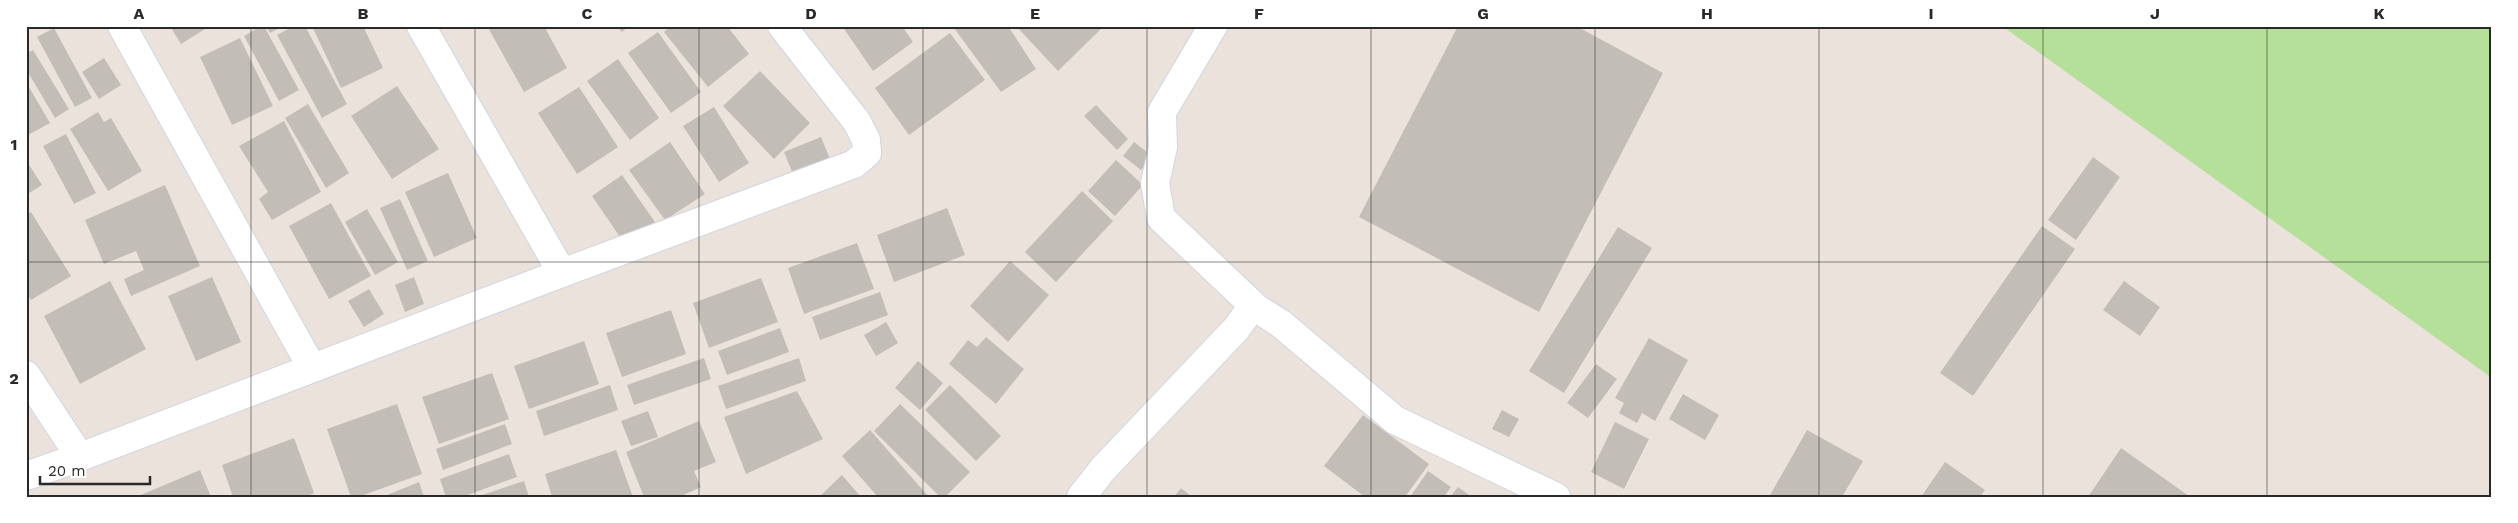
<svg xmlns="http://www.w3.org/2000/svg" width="2518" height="523" font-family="'Work Sans',sans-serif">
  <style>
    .green { fill: #b5e099 }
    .building { fill: #c3bdb8 }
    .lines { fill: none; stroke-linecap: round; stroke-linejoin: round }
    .street-casing { stroke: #d0d5e2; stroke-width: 30 }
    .street { stroke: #fff; stroke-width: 28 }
    .grid { fill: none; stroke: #292929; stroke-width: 1; stroke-opacity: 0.55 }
    .neatline { fill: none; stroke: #292929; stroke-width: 2 }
    .grid-label { font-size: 16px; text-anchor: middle; font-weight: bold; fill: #292929 }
  </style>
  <rect width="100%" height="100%" fill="#ebe3db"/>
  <!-- green -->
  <path class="green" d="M2002,26H2492V378Z"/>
  <!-- building -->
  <path class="building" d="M170,26H210L181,44Z
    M261,26H264L299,90L279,101L244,36Z
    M266,26H283L270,33Z
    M294,26H305L347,104L322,118L277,35Z
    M312,26H363L383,68L341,88Z
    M487,26H544L567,68L524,92Z
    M616,26H629L622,32Z
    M671,26H727L749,54L708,87L664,32Z
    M842,26H902L913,42L873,71Z
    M957,26H1008L1036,69L1001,92L954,28Z
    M1016,26H1104L1058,71Z
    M1458,26H1576L1663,73L1539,312L1359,217Z
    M54,28L92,98L75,107L37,37Z
    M658,32L701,92L671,113L628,53Z
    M950,33L985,80L909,135L875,88Z
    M240,38L273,106L232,125L200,57Z
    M33,50L69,109L55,118L26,69V54Z
    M104,58L121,85L99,99L82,72Z
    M618,59L659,118L630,140L587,81Z
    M760,71L810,123L774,159L723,106Z
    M26,82L50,123L28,135L26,131Z
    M397,86L439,149L392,179L351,116Z
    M579,87L618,147L577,174L538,113Z
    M308,104L349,173L326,188L285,118Z
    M1096,105L1128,139L1117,150L1084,116Z
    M714,107L749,163L719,182L683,126Z
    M98,112L104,122L111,118L142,171L108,191L70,129Z
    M284,121L321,192L272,220L259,199L268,192L239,146Z
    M66,134L96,193L74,204L43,146Z
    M821,137L830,159L793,174L784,152Z
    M670,142L705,194L665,220L629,170Z
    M1134,142L1152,156L1141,170L1123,156Z
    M2093,157L2120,177L2076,240L2048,220Z
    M26,160L42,185L26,195Z
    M1116,160L1143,185L1115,216L1088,191Z
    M448,173L477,238L434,257L405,192Z
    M622,175L655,222L624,243L592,196Z
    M165,185L200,266L131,296L124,279L144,270L136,251L104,264L85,220Z
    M1082,191L1113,221L1056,282L1025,252Z
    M400,199L428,261L407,270L380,208Z
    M331,203L371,276L329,299L289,226Z
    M947,208L965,255L894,282L877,235Z
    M367,209L398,262L375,275L345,222Z
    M31,212L71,276L31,300L26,293V215Z
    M2042,226L2075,249L1973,396L1940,373Z
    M1618,227L1652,248L1564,393L1529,371Z
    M857,243L874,289L804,314L788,268Z
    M1010,261L1049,295L1008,342L970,306Z
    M212,277L241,342L196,361L168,296Z
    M414,277L424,304L405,312L395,285Z
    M761,278L778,322L709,348L693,303Z
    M110,281L146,349L80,384L44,316Z
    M2124,281L2160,307L2140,336L2103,310Z
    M369,289L384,314L364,327L348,301Z
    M880,292L888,315L820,340L812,317Z
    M671,310L686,354L622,377L606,333Z
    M886,322L898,343L876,356L864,335Z
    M780,328L789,352L727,375L718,351Z
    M986,337L1024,369L996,404L949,364L968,340L977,347Z
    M1649,338L1688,360L1655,421L1642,413L1637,423L1619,413L1624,403L1615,398Z
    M584,341L599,384L529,409L514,366Z
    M704,358L711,379L634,405L627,385Z
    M799,358L806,381L726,409L718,386Z
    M918,361L943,383L920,410L895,388Z
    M1596,364L1617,379L1588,418L1567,403Z
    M492,373L509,419L439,444L422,397Z
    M610,385L618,410L544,436L536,411Z
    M950,385L1001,436L976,461L925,410Z
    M797,391L823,439L746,474L724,417Z
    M1683,394L1719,415L1705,440L1669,419Z
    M397,404L422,474L358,497H351L327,429Z
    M900,404L970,472L945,497H940L874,431Z
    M1502,410L1519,419L1509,437L1492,429Z
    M648,411L658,437L631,446L621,421Z
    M1363,415L1429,464L1405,497H1365L1324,466Z
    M699,421L716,462L694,471L701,487L679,497H644L626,452Z
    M1615,422L1649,439L1624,489L1591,472Z
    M505,424L512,444L443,470L436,449Z
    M870,430L929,497H878L842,456Z
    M1807,430L1863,461L1842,497H1769Z
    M294,438L314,493L305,497H233L222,465Z
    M2121,448L2189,496L2188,497H2088Z
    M616,450L633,497H552L545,474Z
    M509,454L517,477L462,497H446L440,479Z
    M1945,462L1985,490L1980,497H1921Z
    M200,470L211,497H136Z
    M1428,471L1451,487L1444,497H1410Z
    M842,475L861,497H819Z
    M524,481L529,497H479V496Z
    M419,482L424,497H382Z
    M1458,487L1472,497H1450Z
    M1181,488L1192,497H1174Z"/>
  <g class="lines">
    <!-- street casing -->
    <g class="street-casing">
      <path id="street" d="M122,26L312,368
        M421,26L562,273
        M1213,26L1162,112L1163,147L1155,183L1161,218L1256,308
        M26,375L80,457
        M26,476L80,457L562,273L854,164L867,153L866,140L857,122L782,26
        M1081,497L1103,469L1236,329L1247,314L1256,308L1280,323L1395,420L1556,497"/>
    </g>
    <!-- street -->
    <use href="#street" class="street"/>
  </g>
  <!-- grid -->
  <path class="grid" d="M251,26V497M475,26V497M699,26V497M923,26V497M1147,26V497M1371,26V497M1595,26V497M1819,26V497M2043,26V497M2267,26V497M26,262H2492"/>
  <!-- border -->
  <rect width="2518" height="523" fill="none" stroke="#ffffff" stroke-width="55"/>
  <!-- scale -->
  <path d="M40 476v8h110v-8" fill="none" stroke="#292929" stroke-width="2.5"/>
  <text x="48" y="476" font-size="15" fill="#292929" stroke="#ffffff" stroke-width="4" paint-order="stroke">20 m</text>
  <rect x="28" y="28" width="2462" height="468" class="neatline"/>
  <g class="grid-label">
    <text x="139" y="19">A</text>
    <text x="363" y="19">B</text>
    <text x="587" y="19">C</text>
    <text x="811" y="19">D</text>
    <text x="1035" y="19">E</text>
    <text x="1259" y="19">F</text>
    <text x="1483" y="19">G</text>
    <text x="1707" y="19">H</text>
    <text x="1931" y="19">I</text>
    <text x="2155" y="19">J</text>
    <text x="2379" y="19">K</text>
    <text x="14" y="150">1</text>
    <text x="14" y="384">2</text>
  </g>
</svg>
